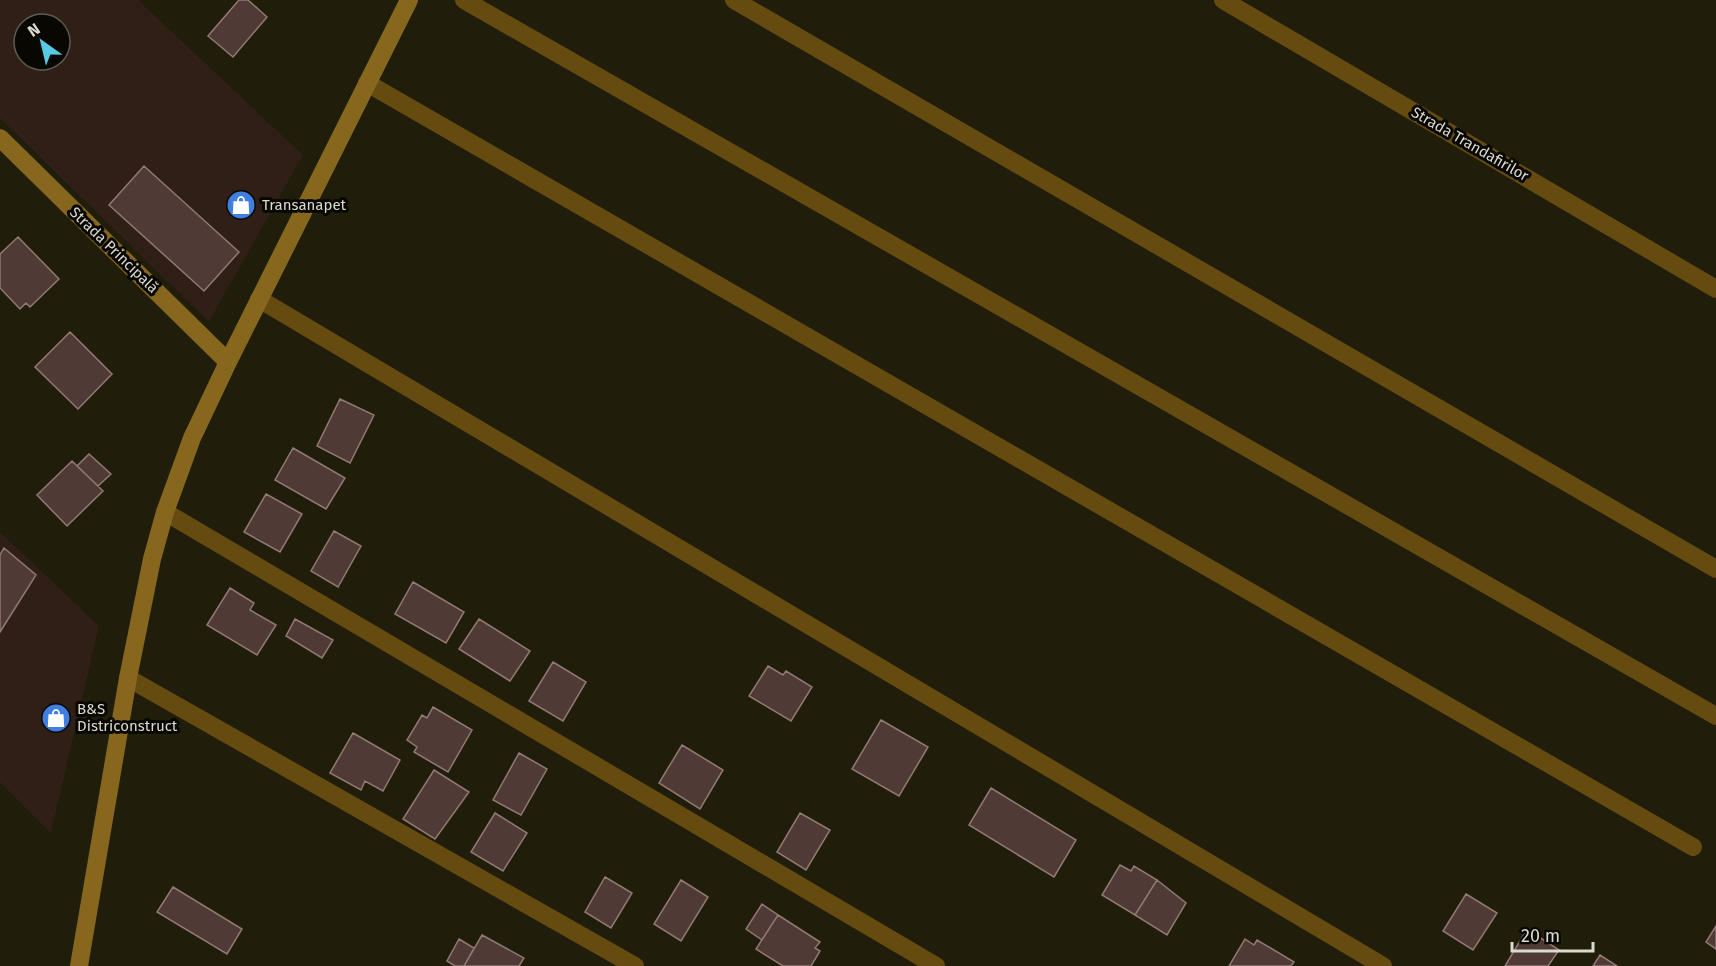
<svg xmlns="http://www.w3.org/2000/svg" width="1716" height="966" font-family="'Fira Sans',sans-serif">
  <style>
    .commercial { fill: #2f1f16; fill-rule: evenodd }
    .building { fill: #4f3a36; stroke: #917974; stroke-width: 1.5 }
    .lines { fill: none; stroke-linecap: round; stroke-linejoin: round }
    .street { stroke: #654b10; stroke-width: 18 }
    .secondary { stroke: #87671e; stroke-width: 18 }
    .labels { text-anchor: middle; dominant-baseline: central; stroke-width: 6; stroke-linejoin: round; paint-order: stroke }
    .street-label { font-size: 15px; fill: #dcdacf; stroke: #080702 }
    .poi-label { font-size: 15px; fill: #dcdacf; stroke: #080702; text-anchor: start }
  </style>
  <rect width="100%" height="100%" fill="#201d0b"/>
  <!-- commercial -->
  <path class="commercial" d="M0,0H138L303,155L209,322L0,118ZM24,24H60V60H24Z
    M0,532L99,626L51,833L0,782Z"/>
  <!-- building -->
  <path class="building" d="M239,0H248L267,17L233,57L208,36Z
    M144,166L239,252L204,291L109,205Z
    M18,237L59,279L30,307L26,303L20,309L0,288V254Z
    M70,332L112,374L78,409L35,367Z
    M340,399L374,415L350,463L317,446Z
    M293,448L345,478L326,509L275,480Z
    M89,454L111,474L98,486L77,466Z
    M72,461L103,491L67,526L37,495Z
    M266,494L302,514L280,552L244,532Z
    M334,531L361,546L338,587L311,571Z
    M4,548L36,575L0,632V555Z
    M413,582L464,612L446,643L395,614Z
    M230,588L254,603L250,610L276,625L257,655L207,625Z
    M295,619L333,640L322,658L286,636Z
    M479,619L530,651L510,681L459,649Z
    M553,662L586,682L563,721L529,701Z
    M768,666L783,675L786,671L812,687L791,721L749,696Z
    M433,707L472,730L448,772L414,752L417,747L407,740L422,715L427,718Z
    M881,720L928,747L899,796L852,769Z
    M353,733L400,760L383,791L365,781L361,790L330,773Z
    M682,745L723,770L700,809L659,783Z
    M519,753L547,769L521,815L493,800Z
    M434,770L469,792L435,839L403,819Z
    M991,788L1076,840L1054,877L969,825Z
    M495,813L527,833L503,871L471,852Z
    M800,813L830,830L806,870L777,852Z
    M1120,865L1131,871L1134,866L1157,880L1135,915L1102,895Z
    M605,877L632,893L611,928L585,912Z
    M681,880L708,897L681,941L654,924Z
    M1157,880L1186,903L1167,935L1135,915Z
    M173,887L242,929L227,954L157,912Z
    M1466,894L1497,913L1473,950L1443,931Z
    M762,904L778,915L762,940L746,929Z
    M778,915L820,942L815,948L820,951L811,966H783L756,949Z
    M1716,926V949L1706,942Z
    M1527,929L1559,950L1548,966H1505Z
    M482,935L524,958L519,966H464Z
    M459,939L474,948L464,966H455L447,961Z
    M1245,939L1254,945L1257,940L1294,962L1291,966H1229Z
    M1600,955L1617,966H1593Z"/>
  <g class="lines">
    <!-- street -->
    <path class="street" d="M464,0L1716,716
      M734,0L1716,569
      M1223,0L1716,289
      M367,83L1693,847
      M259,299L1383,966
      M165,512L936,966
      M128,678L635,966"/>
    <!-- secondary -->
    <path class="secondary" d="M0,138L228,362
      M79,966L128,678L152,559L165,512L192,438L228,362L409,0"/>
  </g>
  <!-- icons -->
  <defs>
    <g id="shop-disc" transform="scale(1.5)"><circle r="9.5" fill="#3f7fe0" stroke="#080702"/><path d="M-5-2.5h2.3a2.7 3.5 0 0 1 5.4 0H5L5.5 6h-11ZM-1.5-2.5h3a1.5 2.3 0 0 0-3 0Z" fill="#fff"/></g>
  </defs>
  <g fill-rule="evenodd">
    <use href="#shop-disc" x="241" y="205"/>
    <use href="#shop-disc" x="56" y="718"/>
  </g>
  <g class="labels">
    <!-- street labels -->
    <g class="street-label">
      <text transform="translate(1470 144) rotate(30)">Strada Trandafirilor</text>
      <text transform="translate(114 250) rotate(44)">Strada Principală</text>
    </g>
    <!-- poi labels -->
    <g class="poi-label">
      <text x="262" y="205">Transanapet</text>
      <text x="77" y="709">B&amp;S<tspan x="77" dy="17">Districonstruct</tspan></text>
    </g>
  </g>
  <!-- north arrow -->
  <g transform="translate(42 42) rotate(326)"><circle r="28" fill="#080702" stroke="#5d5b54" stroke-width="1.5"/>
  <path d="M0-4.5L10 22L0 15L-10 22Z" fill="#57c9e2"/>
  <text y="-9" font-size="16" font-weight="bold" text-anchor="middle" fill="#dcdacf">N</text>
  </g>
  <!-- scale -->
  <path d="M1512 942v9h81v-9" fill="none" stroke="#dcdacf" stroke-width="3"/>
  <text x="1521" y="942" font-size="18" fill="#dcdacf" stroke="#080702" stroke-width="4.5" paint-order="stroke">20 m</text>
</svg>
